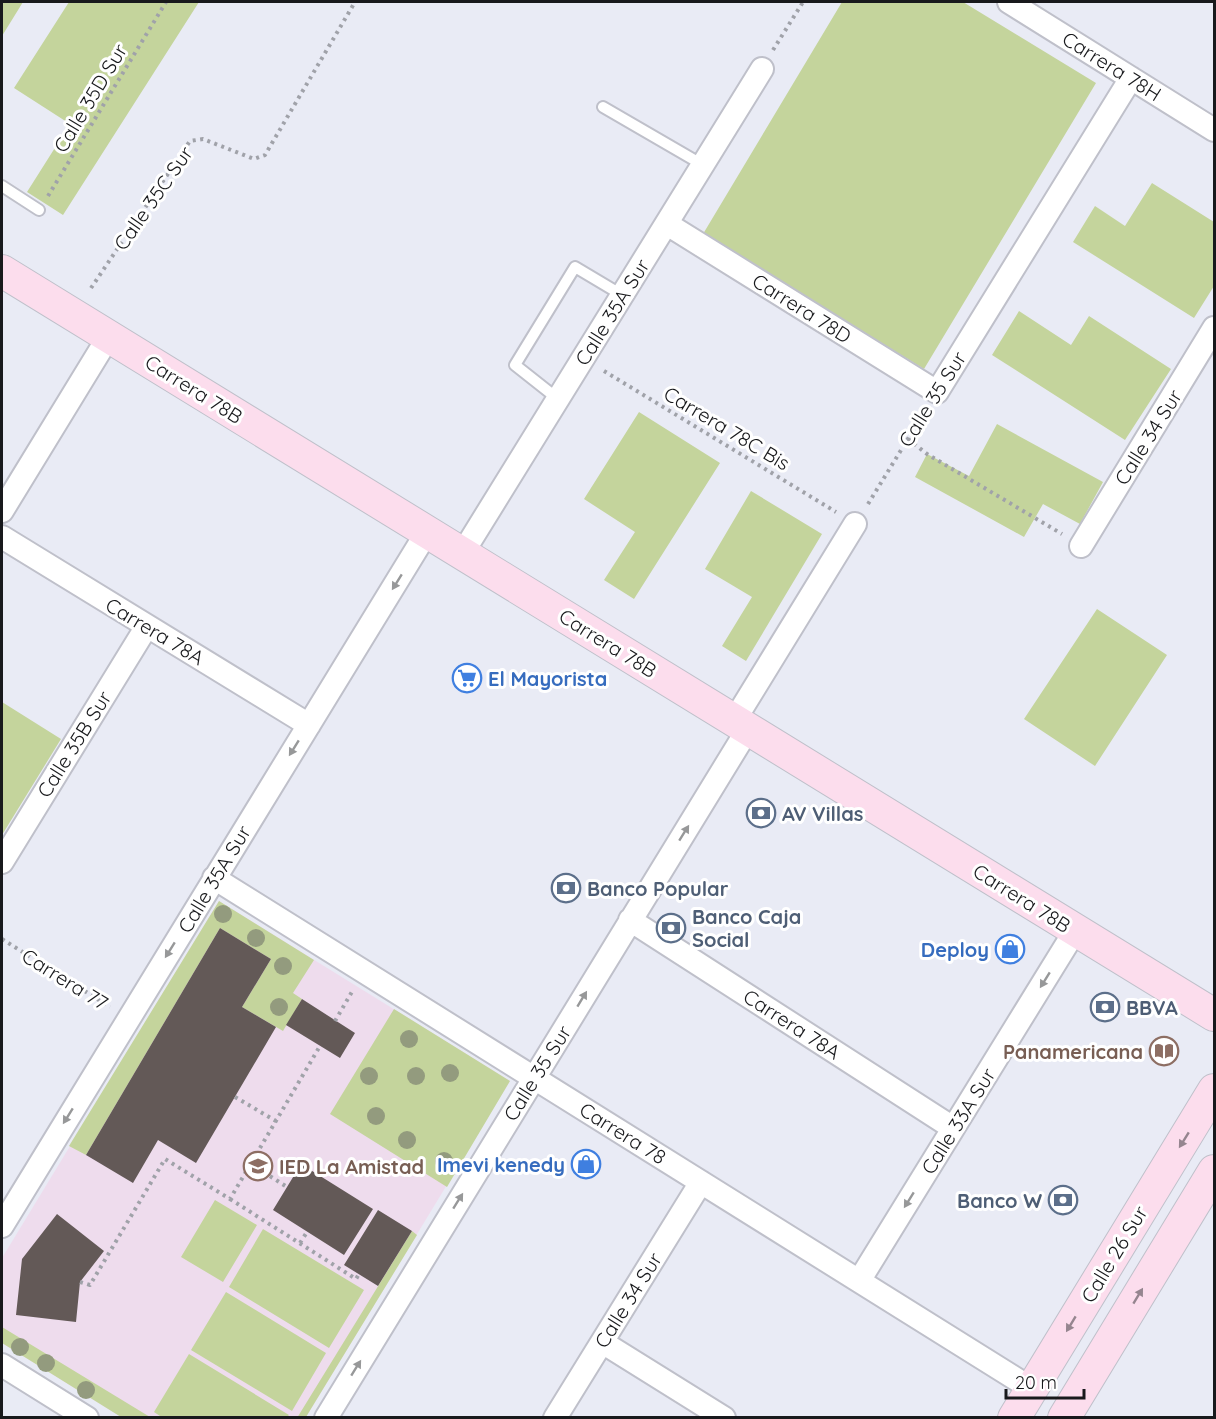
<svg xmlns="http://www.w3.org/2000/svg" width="1216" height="1419" font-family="Quicksand,sans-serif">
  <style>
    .education { fill: #eedced }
    .green { fill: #c4d49c }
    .building { fill: #635957 }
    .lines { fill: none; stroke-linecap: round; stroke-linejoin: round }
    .lane-casing { stroke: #bfc0ca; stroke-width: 14 }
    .street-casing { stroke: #bfc0ca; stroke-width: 26 }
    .secondary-casing { stroke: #bfc0ca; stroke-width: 34 }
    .path { stroke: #a0a2a9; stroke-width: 4; stroke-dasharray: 3 4.5; stroke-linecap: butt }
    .lane { stroke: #fff; stroke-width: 10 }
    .street { stroke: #fff; stroke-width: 22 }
    .secondary { stroke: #fcdded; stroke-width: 32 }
    .tree { fill: #939b7e }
    .oneway { fill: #979899 }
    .oneway2 { fill: #95858f }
    .labels { text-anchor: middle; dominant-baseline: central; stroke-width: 6; stroke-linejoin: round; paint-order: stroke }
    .street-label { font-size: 20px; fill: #18191c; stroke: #fff }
    .shop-label { font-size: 20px; font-weight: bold; fill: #366cbe; stroke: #fff; text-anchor: end }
    .service-label { font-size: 20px; font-weight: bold; fill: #4e5e75; stroke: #fff; text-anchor: start }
    .education-label { font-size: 20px; font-weight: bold; fill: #785e54; stroke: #fff; text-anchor: end }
  </style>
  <rect width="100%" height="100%" fill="#e9ebf5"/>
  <!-- education -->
  <path class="education" d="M219,901L510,1081L306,1417H121L2,1343V1258Z"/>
  <!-- green -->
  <path class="green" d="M2,2H23L2,36Z
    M69,2H199L63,215L27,192L70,124L14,88Z
    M842,2H963L1096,83L924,369L703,234Z
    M1152,183L1214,222V286L1194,318L1073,242L1095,206L1125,226Z
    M1019,311L1071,345L1089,316L1171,369L1125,440L992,355Z
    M639,412L720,463L634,599L604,580L635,532L584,499Z
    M997,424L1103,482L1080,524L1043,504L1024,537L915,477L927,454L969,476Z
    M751,491L822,534L746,661L722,646L752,597L705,569Z
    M1097,609L1167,655L1095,766L1024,719Z
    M2,702L61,739L2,835Z
    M219,901L314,960L293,993L302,999L283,1031L242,1007L271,959L220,928L86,1155L69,1146Z
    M394,1009L510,1081L447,1187L330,1114Z
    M215,1200L257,1225L223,1282L181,1257Z
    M263,1229L364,1290L329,1348L229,1287Z
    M412,1231L417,1235L306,1417L297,1418Z
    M226,1292L326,1353L292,1411L191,1350Z
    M2,1327L150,1417H121L2,1343Z
    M189,1354L289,1415L287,1417L163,1418L154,1412Z"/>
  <!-- building -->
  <path class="building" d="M220,928L271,959L242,1007L276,1027L196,1163L158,1140L133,1183L86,1155Z
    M302,999L355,1033L340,1058L286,1025Z
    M301,1164L373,1209L344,1255L273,1210Z
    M378,1210L412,1231L378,1286L344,1265Z
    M57,1214L104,1251L80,1282L76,1322L16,1315L22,1259Z"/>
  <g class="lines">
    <!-- lane casing -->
    <g class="lane-casing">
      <path id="lane" d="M603,107L703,165
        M2,186L39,210
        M558,399L515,365L575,267L622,295"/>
    </g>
    <!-- street casing -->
    <g class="street-casing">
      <path id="street" d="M1009,2L1214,130
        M667,224L937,392L1131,78
        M2,511L109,336
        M2,537L309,725
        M1081,546L1214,328
        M462,554L762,69
        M734,721L855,524
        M2,862L147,626
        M214,878L1032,1389
        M630,920L953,1128
        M2,1226L427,532
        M859,1281L1075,931
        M602,1342L724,1418
        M2,1365L87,1418
        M326,1418L748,729
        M555,1418L701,1182"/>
    </g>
    <!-- secondary casing -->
    <g class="secondary-casing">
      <path id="secondary" d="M2,271L1214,1015
        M1014,1418L1214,1090
        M1064,1418L1214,1171"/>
    </g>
    <!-- path -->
    <path class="path" d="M773,50L803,2
      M48,196L166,2
      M91,288L190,141L203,139L254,159L265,155L355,2
      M604,371L836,512
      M908,439L927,454L1062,534
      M868,504L925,411
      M2,939L110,1007
      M335,1021L353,990
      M235,1097L276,1121
      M251,1164L287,1187
      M230,1199L356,1279L359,1274
      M300,1243L307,1232
      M80,1282L90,1285L165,1159L230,1199L320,1046"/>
    <!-- lane -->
    <use href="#lane" class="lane"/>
    <!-- street -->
    <use href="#street" class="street"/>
    <!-- secondary -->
    <use href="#secondary" class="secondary"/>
  </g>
  <!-- trees -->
  <g class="tree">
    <circle cx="223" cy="914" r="9"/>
    <circle cx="256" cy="938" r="9"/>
    <circle cx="283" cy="966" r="9"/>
    <circle cx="279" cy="1007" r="9"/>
    <circle cx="409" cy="1039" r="9"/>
    <circle cx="450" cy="1073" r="9"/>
    <circle cx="369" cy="1076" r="9"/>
    <circle cx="416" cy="1076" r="9"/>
    <circle cx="376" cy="1116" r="9"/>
    <circle cx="407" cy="1140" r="9"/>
    <circle cx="444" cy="1161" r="9"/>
    <circle cx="20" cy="1347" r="9"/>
    <circle cx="46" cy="1363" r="9"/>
    <circle cx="86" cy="1390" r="9"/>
  </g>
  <!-- one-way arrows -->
  <defs><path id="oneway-solid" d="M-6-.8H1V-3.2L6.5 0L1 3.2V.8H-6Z" transform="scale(1.5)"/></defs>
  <g class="oneway">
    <use href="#oneway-solid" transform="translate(397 582) rotate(122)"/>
    <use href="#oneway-solid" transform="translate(294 748) rotate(122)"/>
    <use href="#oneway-solid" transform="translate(684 833) rotate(-58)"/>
    <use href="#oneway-solid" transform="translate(170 950) rotate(122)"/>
    <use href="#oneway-solid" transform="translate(1045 980) rotate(122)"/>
    <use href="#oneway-solid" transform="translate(582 999) rotate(-59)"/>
    <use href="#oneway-solid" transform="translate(68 1116) rotate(122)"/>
    <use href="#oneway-solid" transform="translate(909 1200) rotate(122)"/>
    <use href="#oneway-solid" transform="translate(458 1201) rotate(-58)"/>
    <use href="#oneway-solid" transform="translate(356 1368) rotate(-58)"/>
  </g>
  <g class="oneway2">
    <use href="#oneway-solid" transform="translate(1184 1140) rotate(122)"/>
    <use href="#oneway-solid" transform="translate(1138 1296) rotate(-59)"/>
    <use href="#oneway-solid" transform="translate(1071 1324) rotate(121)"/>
  </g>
  <!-- icons -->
  <defs>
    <g id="supermarket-ring" transform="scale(1.5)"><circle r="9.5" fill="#fff" stroke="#3f7fe0" stroke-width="1.5"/><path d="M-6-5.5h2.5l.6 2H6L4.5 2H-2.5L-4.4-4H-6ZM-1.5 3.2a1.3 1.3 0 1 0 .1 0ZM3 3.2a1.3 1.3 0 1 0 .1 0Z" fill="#3f7fe0"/></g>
    <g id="bank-ring" transform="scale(1.5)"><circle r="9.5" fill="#fff" stroke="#5c6f8a" stroke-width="1.5"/><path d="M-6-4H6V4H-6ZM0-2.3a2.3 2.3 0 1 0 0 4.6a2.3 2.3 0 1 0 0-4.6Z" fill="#5c6f8a"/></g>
    <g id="shop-ring" transform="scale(1.5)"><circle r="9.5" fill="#fff" stroke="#3f7fe0" stroke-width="1.5"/><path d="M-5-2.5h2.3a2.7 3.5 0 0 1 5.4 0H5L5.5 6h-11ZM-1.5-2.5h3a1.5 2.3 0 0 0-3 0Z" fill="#3f7fe0"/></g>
    <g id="library-ring" transform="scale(1.5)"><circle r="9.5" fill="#fff" stroke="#8d6e63" stroke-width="1.5"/><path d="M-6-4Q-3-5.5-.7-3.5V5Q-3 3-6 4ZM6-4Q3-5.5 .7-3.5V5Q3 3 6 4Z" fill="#8d6e63"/></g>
    <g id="school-ring" transform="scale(1.5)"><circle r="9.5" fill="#fff" stroke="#8d6e63" stroke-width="1.5"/><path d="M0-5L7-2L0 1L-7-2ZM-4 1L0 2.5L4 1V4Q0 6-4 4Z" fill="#8d6e63"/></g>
  </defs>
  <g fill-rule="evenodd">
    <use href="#supermarket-ring" x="467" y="678"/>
    <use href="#bank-ring" x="761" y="813"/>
    <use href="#bank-ring" x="566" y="888"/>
    <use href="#bank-ring" x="671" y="928"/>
    <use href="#shop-ring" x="1010" y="949"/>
    <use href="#bank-ring" x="1105" y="1007"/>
    <use href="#library-ring" x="1164" y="1051"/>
    <use href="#shop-ring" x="586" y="1164"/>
    <use href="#school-ring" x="258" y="1166"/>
    <use href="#bank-ring" x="1063" y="1200"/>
  </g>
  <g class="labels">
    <!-- street labels -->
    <g class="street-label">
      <text transform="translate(1112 66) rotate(32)">Carrera 78H</text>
      <text transform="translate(90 98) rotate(-59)">Calle 35D Sur</text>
      <text transform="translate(153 198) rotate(-55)">Calle 35C Sur</text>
      <text transform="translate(802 308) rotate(32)">Carrera 78D</text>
      <text transform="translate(612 312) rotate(-58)">Calle 35A Sur</text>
      <text transform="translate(194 389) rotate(32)">Carrera 78B</text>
      <text transform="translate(932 399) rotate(-58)">Calle 35 Sur</text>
      <text transform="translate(727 428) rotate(31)">Carrera 78C Bis</text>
      <text transform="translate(1148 437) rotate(-58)">Calle 34 Sur</text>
      <text transform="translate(155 631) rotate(31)">Carrera 78A</text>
      <text transform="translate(608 643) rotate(32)">Carrera 78B</text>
      <text transform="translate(74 744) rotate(-58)">Calle 35B Sur</text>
      <text transform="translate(214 879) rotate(-59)">Calle 35A Sur</text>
      <text transform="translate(1022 898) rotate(32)">Carrera 78B</text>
      <text transform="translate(65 979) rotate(32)">Carrera 77</text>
      <text transform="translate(792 1024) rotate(33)">Carrera 78A</text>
      <text transform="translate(537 1073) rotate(-58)">Calle 35 Sur</text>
      <text transform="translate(958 1121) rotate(-58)">Calle 33A Sur</text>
      <text transform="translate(623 1133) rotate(32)">Carrera 78</text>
      <text transform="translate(1114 1254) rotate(-59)">Calle 26 Sur</text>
      <text transform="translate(628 1300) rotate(-58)">Calle 34 Sur</text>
    </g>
    <!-- shop labels -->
    <g class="shop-label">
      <text x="488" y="678" text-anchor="start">El Mayorista</text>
      <text x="989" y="949">Deploy</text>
      <text x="565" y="1164">Imevi kenedy</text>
    </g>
    <!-- service labels -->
    <g class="service-label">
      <text x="782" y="813">AV Villas</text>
      <text x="587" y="888">Banco Popular</text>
      <text x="692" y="916">Banco Caja<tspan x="692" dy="23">Social</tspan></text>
      <text x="1126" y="1007">BBVA</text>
      <text x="1042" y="1200" text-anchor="end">Banco W</text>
    </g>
    <!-- education labels -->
    <g class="education-label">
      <text x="1143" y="1051">Panamericana</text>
      <text x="279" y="1166" text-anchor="start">IED La Amistad</text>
    </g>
  </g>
  <!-- border -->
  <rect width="1216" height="1419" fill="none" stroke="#18191c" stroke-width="6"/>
  <!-- scale -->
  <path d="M1006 1389v9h78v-9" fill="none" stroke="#18191c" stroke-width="3"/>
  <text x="1015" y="1389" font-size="18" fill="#18191c" stroke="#ffffff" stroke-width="4.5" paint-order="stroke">20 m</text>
</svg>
